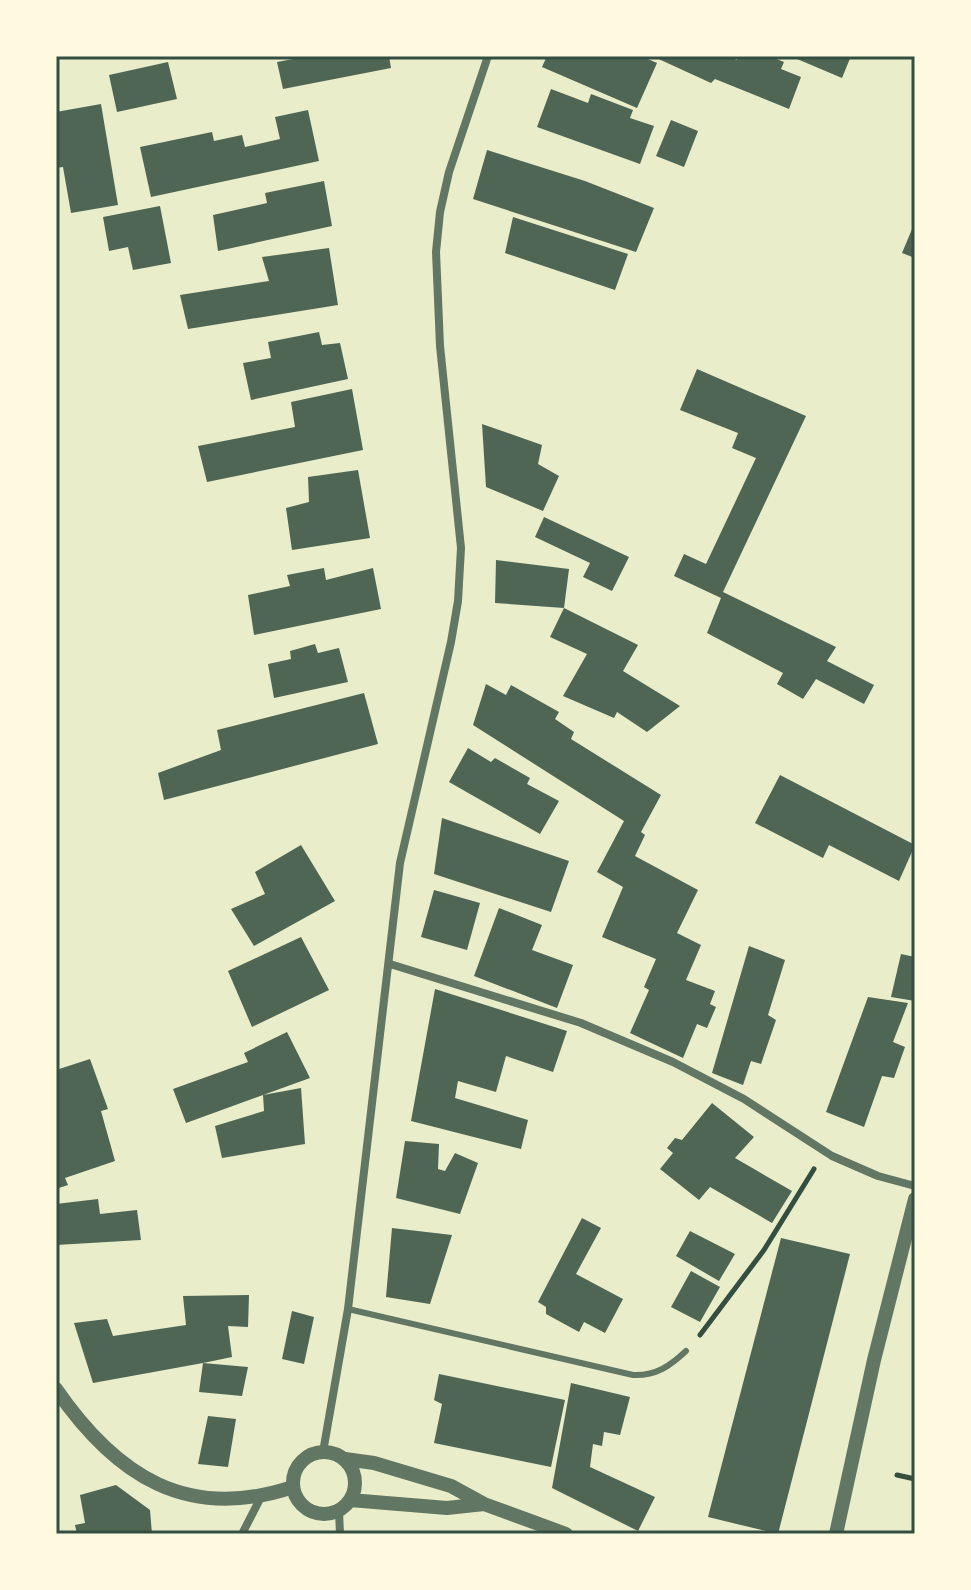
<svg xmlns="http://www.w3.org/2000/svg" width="971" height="1590" font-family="'Space Grotesk',sans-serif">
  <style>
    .building { fill: #4f6655 }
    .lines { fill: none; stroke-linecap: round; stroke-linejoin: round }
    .path { stroke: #344e41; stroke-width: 5 }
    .service { stroke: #617663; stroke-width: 6 }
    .minor { stroke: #617663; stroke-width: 8 }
    .tertiary { stroke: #617663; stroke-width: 14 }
    .neatline { fill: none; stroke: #344e41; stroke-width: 3 }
  </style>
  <rect width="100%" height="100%" fill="#e9edc9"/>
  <!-- building -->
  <path class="building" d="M309,56H389L391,68L283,89L277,62Z
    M547,56H641L657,63L637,108L542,67Z
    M652,56H728L737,60L738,56H769L784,62L781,69L801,77L789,109L715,79L711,83Z
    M790,56H851L842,78Z
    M168,62L177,99L117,112L109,75Z
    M551,89L588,103L591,94L633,110L630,118L654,126L640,164L537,127Z
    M101,104L118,205L71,213L63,167L56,168V112Z
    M308,110L319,161L151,197L140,147L212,132L214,141L242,135L245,147L280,139L275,117Z
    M671,120L698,131L684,167L656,156Z
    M487,150L585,181L654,208L636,252L473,199Z
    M324,181L332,226L218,251L213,215L267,203L265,193Z
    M160,206L171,263L133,270L128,247L109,251L103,217Z
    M513,217L628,254L615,290L505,253Z
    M915,222V258L902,253Z
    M329,248L338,305L188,329L180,295L269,281L262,257Z
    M319,332L322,345L340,343L348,379L251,400L243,363L271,358L268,342Z
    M697,369L806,416L723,592L836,647L827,661L874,685L864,704L816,679L803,699L777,684L783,673L707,633L721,598L674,576L684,554L706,564L756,458L732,448L738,433L680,410Z
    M352,389L363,450L207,482L198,446L295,427L291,402Z
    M482,424L542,445L538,464L559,476L543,511L486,487Z
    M358,470L370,538L292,550L286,508L309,502L308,477Z
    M544,517L629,557L612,591L583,577L590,563L535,537Z
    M496,560L569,569L564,608L495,603Z
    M324,568L326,580L373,568L381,609L254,635L248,595L290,586L287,575Z
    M564,608L638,645L623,671L680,706L647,732L617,712L614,718L563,696L587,654L550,637Z
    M315,644L318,653L339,648L348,682L274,698L268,664L291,659L290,651Z
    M486,684L506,695L511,685L559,712L555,719L574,732L571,739L661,795L641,832L645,835L635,856L698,890L677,933L701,945L686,980L715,991L710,1004L716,1007L707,1028L697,1024L683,1058L630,1033L649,990L644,987L656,959L602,937L623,887L597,872L624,821L473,725Z
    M364,693L378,744L164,800L158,773L221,750L217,730Z
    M468,748L491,762L495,758L530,778L527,784L559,801L540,834L449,782Z
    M780,775L915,845L899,881L829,845L823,858L755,823Z
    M442,818L569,861L551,912L434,874Z
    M301,845L335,901L254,946L231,909L265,894L255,872Z
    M434,890L480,903L467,950L421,937Z
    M499,908L542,925L532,950L573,965L557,1008L474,976Z
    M301,937L329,990L252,1027L228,971Z
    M749,946L785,960L768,1015L776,1020L761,1064L751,1061L743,1085L712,1073Z
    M901,954L915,957V1001L891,997Z
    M435,989L567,1031L553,1072L506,1056L496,1092L458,1081L455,1098L528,1120L521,1149L411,1121Z
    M868,997L908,1003L893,1042L905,1047L894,1078L882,1076L864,1127L826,1112Z
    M287,1032L310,1078L263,1095L301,1088L305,1144L222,1158L215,1126L264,1111L263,1095L186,1123L173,1089L248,1062L244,1053Z
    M90,1059L108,1109L101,1111L115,1161L65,1178L68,1185L56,1189V1070Z
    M712,1103L754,1137L735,1158L792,1191L772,1223L710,1187L699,1200L660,1169L673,1153L667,1148L675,1138L682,1140Z
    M405,1141L439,1144L438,1169L445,1171L455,1153L478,1163L460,1214L396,1198Z
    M98,1199L100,1214L137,1210L141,1240L56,1245V1204Z
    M582,1218L601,1228L576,1274L623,1299L605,1333L584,1322L579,1332L546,1314V1307L538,1302Z
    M392,1228L452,1235L430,1304L386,1297Z
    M690,1231L735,1254L719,1281L676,1256Z
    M781,1238L850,1254L778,1534L708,1517Z
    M691,1271L720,1287L700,1322L671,1307Z
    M249,1295L248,1327L228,1326L232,1357L203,1363L248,1367L242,1396L199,1392L203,1363L93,1383L74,1323L107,1319L113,1336L186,1325L183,1296Z
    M292,1311L314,1317L304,1364L282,1359Z
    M439,1374L565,1400L551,1467L434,1443L442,1404L434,1400Z
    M571,1383L630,1397L620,1435L604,1432L602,1446L593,1444L590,1467L655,1497L638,1531L552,1488Z
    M208,1416L236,1419L228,1467L198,1464Z
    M116,1485L150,1510L152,1534H77L75,1525L85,1523L80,1495Z"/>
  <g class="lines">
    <!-- path -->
    <path class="path" d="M700,1335L764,1250L814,1169
      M897,1475L915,1479"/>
    <!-- service -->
    <path class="service" d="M348,1309L633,1375C656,1376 670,1366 686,1351"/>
    <!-- minor -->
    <path class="minor" d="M390,964L581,1023L673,1062L744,1099L832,1156L878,1176L915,1186
      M323,1452L348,1309L400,863L451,642L458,601L461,548L440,346L436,252L440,212L449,172L488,56
      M339,1511L340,1534
      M242,1534L261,1497"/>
    <!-- tertiary -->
    <path class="tertiary" d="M56,1389C116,1476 187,1522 293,1487
      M293 1483a31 31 0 1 1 62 0a31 31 0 1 1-62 0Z
      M345,1459L374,1463L451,1486L484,1504L566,1534
      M350,1500L447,1508L484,1504
      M836,1534L874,1360L915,1199"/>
  </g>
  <!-- border -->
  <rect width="971" height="1590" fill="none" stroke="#fefae0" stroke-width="116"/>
  <rect x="58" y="58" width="855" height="1474" class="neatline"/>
</svg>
